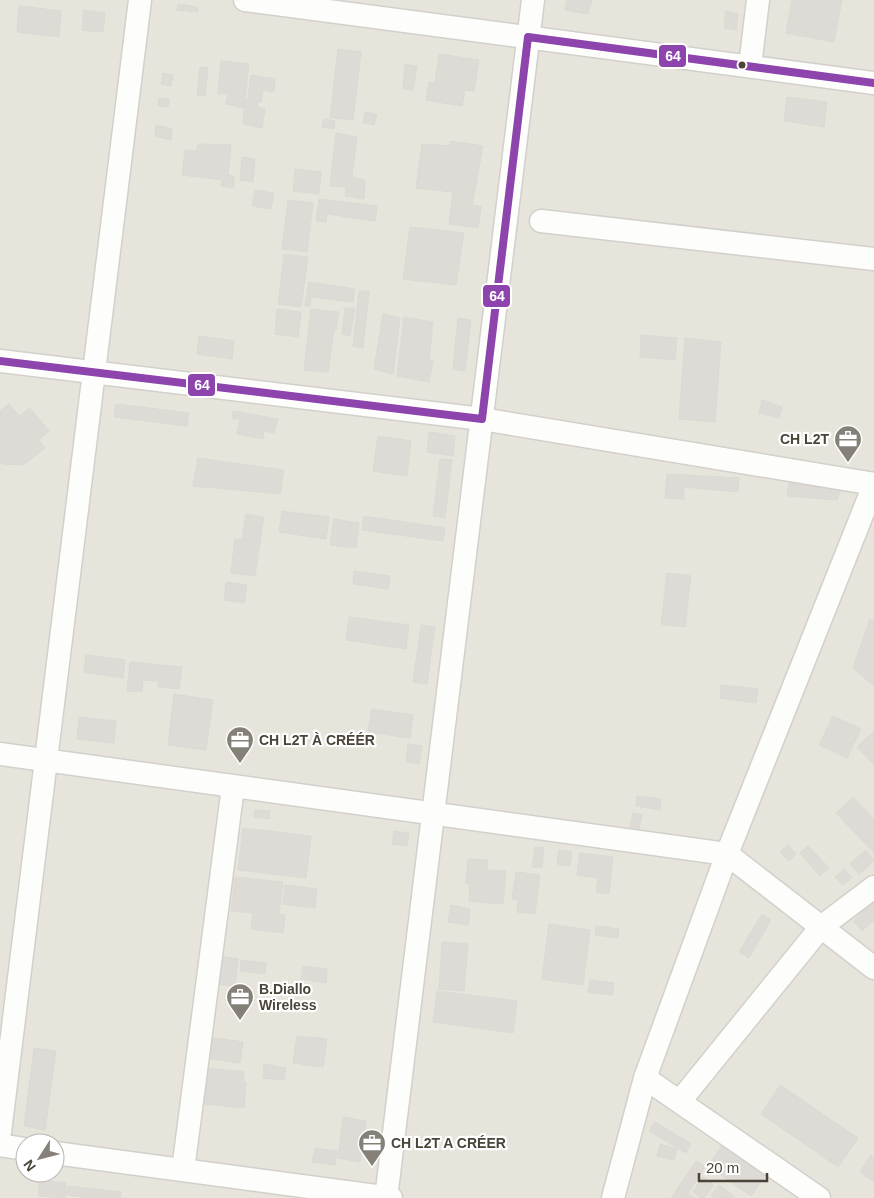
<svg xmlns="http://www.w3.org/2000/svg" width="874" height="1198" font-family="Arial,sans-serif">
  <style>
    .residential { fill: #e7e4dc; fill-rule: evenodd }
    .building { fill: #dedbd6; stroke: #dcd9d4 }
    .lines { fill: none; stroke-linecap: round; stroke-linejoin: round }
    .minor-casing { stroke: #d2d0cb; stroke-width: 25 }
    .minor { stroke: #fdfdfc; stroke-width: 22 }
    .bus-1-casing { stroke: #fff; stroke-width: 11 }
    .bus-1 { stroke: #8e44ad; stroke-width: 8 }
    .bus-dot { fill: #4b4439; stroke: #fff; stroke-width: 2 }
    .labels { text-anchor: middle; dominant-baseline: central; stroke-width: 4.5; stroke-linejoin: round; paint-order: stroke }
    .poi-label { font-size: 14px; font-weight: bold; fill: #4b4439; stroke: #fff; text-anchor: start }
    .line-badge { stroke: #fff; stroke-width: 2 }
    .badge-label { font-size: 14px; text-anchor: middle; font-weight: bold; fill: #fff }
  </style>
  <rect width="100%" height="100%" fill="#f4f2ee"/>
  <!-- residential -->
  <path class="residential" d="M0,0H874V1198H0ZM25,1143H55V1173H25Z"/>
  <!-- building -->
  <path class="building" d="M567,0H592L588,14L565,10Z
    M792,0H842L834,42L786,33Z
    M178,4L186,5L185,11L177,10Z
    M187,5L198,8V12L187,11Z
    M19,6L61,11L59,37L17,32Z
    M84,10L105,13L103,32L82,30Z
    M726,11L738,14L736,30L724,28Z
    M338,49L361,52L353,120L330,118Z
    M439,54L479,60L474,91L465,90L462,106L426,100L429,82L435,83Z
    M221,61L249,64L244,108H237V106L226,104L228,94H218Z
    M405,64L417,66L413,90L403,89Z
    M200,67L208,68L205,96L197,95Z
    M163,73L173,75L171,86L161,84Z
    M251,75L275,79L274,92L263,90L261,102L248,99Z
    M787,97L827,102L824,127L784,121Z
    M159,98L169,99L168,107L158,106Z
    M245,99L258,102V107L265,109L262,128L243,124Z
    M365,112L377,114L374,125L363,123Z
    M324,119L335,121L334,129L322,127Z
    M156,125L172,129L171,140L155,136Z
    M336,133L357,137L352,177L365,180L364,199L345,196L346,187L330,186Z
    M451,141L483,146L472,205L481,207L478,228L449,224L453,192L416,188L422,144L450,146Z
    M198,144L231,145L228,175L234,176V188L221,186L222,180L182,175L185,150L197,151Z
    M242,157L255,159L253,182L240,180Z
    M295,169L321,172L319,194L293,191Z
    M255,190L274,193L271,209L252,206Z
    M319,199L377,206L375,221L327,214L326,222L316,221Z
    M288,200L313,203L307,252L282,249Z
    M410,227L464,233L456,285L403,279Z
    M284,254L308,257L301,307L278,304Z
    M309,282L355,289L353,302L311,297L310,306H305Z
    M359,291H369L363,348L353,346Z
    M345,308H355L350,336L342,334Z
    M277,309L301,312L298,337L275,334Z
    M311,309L339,312L336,329H334L328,372L304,370Z
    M383,314L400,318L393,374L374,369Z
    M404,317L433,322L429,360L433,361L429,382L397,376Z
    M458,318L471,320L465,371L453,369Z
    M641,335L677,338L675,360L640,357Z
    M199,336L234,341L232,359L197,354Z
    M685,338L721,342L715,422L679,419Z
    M762,400L782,407L779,418L759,413Z
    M9,404L19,416L30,408L49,431L39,440L45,448L23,465L2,464L0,462V411Z
    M116,404L189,413L187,426L114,417Z
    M233,411L278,419L274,433L264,431L263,439L237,434L240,419H232Z
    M429,432L455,436L453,456L427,452Z
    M378,436L411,441L407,476L373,471Z
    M198,458L284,470L280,494L193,486Z
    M440,459L452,460L445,518L433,516Z
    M667,474L739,478L738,492L684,487V499L665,498Z
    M789,483L841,490L837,500L787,496Z
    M282,511L329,517L326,539L279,532Z
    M246,514L264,517L260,542L242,539Z
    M364,516L445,528L443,541L362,530Z
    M334,519L359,523L356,548L330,545Z
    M235,539L260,542L255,576L231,573Z
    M354,571L390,576L388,589L353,584Z
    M667,573L691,576L685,627L661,624Z
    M226,582L247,585L244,603L224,600Z
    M349,617L409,625L406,649L346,640Z
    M870,619L874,621V686L853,668Z
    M421,625L435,627L427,684L413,682Z
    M86,655L125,660L123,678L84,672Z
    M130,662L182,667L179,689L158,687V681L143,680L142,692L127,691Z
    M721,685L758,689L756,703L720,698Z
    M174,694L213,700L206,750L168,745Z
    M372,709L413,715L410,738L368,732Z
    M833,716L861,729L847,758L819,745Z
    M79,717L116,721L114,743L77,739Z
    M874,731V765L857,747Z
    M408,744L422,746L419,764L406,762Z
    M637,796L661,799L660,810L636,806Z
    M853,797L874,819V853L836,813Z
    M255,810L270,811L269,819L254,817Z
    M633,813L642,815L638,833L629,831Z
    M243,828L311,836L306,878L238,870Z
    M394,831L409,833L407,846L392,844Z
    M788,845L796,854L789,861L780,852Z
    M808,846L829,868L820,876L800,853Z
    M535,847L544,848L542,868L532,867Z
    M559,850L572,852L570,866L557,864Z
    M866,850L874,861L859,874L850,864Z
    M580,853L613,857L609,894L596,892L598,878L577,875Z
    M468,859L488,860L487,870L506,871L503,904L469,901L470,884H466Z
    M844,869L852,877L843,885L835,877Z
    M516,872L540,875L535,914L517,912L518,900L512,899Z
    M235,877L283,882L279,914L285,915L283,933L251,929L253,913L231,911Z
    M285,885L317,889L315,908L283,904Z
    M874,901V920L862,931L853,921Z
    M451,905L470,909L468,925L448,922Z
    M762,914L771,920L749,958L739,952Z
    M549,924L590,930L583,985L542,979Z
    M596,926L619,929L618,938L595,935Z
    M442,942L468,944L464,991L439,989Z
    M219,956L238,959L235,986L215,984Z
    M241,960L266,963L265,974L240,971Z
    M303,966L327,969L326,983L301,979Z
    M590,980L614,983L612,995L588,992Z
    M437,991L517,1001L513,1033L433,1022Z
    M297,1036L327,1039L323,1067L293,1063Z
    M207,1037L243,1042L240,1063L204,1058Z
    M34,1048L56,1051L45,1130L24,1126Z
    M264,1064L286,1068L284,1080L263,1078Z
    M208,1068L244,1072L243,1082H246L244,1108L204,1104Z
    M780,1085L858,1138L838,1167L761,1114Z
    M343,1117L366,1121L360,1162L338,1158Z
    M655,1122L691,1144L686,1153L649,1131Z
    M724,1143L767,1173L751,1196L708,1166Z
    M660,1144L677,1149L674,1160L657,1156Z
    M315,1148L337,1151L335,1165L312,1162Z
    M871,1155L874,1158V1182L860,1172Z
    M696,1161L705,1167L688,1193L695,1198H671Z
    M703,1177L714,1185L704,1198H701L693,1192Z
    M40,1180L66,1183L65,1198L38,1196Z
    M719,1185L735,1197L715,1198L711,1195Z
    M68,1186L121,1192L120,1198H88L66,1195Z"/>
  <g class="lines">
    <!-- minor casing -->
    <g class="minor-casing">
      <path id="minor" d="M245,0L874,83
        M750,66L758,0
        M541,221L874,259
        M0,361L482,419L874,484
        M0,754L727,854L874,968
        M645,1078L819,1198
        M680,1101L821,927L874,887
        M0,1132L140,0
        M0,1145L25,1149
        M55,1153L391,1198
        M183,1170L233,787
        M386,1198L533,0
        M613,1198L645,1078L727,854L874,485"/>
    </g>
    <!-- minor -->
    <use href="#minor" class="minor"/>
    <!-- bus-1 casing -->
    <g class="bus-1-casing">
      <path id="bus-1" d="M0,361L482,419L528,37L874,83"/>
    </g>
    <!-- bus-1 -->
    <use href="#bus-1" class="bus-1"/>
  </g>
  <!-- icons -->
  <defs>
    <g id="office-pin" transform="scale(1.4375)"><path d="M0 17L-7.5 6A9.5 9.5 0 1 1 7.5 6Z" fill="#868178" stroke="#fff"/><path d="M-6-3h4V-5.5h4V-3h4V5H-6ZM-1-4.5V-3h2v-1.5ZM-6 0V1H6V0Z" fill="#fff"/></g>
  </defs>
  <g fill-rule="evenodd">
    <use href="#office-pin" x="848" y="439"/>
    <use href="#office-pin" x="240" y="740"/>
    <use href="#office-pin" x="240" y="997"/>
    <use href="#office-pin" x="372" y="1143"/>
  </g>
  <!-- markers -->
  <circle class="bus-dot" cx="742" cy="65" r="4.5"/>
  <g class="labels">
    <!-- poi labels -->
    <g class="poi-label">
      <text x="829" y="439" text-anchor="end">CH L2T</text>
      <text x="259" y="740">CH L2T À CRÉÉR</text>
      <text x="259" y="989">B.Diallo<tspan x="259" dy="16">Wireless</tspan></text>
      <text x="391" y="1143">CH L2T A CRÉER</text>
    </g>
  </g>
  <g class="line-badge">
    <rect x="658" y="44" width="29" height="24" rx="5" fill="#8e44ad"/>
    <rect x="482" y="284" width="29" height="24" rx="5" fill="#8e44ad"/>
    <rect x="187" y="373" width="29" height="24" rx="5" fill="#8e44ad"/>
  </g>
  <g class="badge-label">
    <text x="673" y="61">64</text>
    <text x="497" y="301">64</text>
    <text x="202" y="390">64</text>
  </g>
  <!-- north arrow -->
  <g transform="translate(40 1158) rotate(234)"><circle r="24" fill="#ffffff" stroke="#b7b4b0"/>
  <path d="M0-4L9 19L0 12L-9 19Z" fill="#868178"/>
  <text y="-8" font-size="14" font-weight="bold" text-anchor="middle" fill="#4b4439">N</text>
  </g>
  <!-- scale -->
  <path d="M699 1173v8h68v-8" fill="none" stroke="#4b4439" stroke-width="2.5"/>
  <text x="706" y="1173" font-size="15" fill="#4b4439" stroke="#ffffff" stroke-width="4" paint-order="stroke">20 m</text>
</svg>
